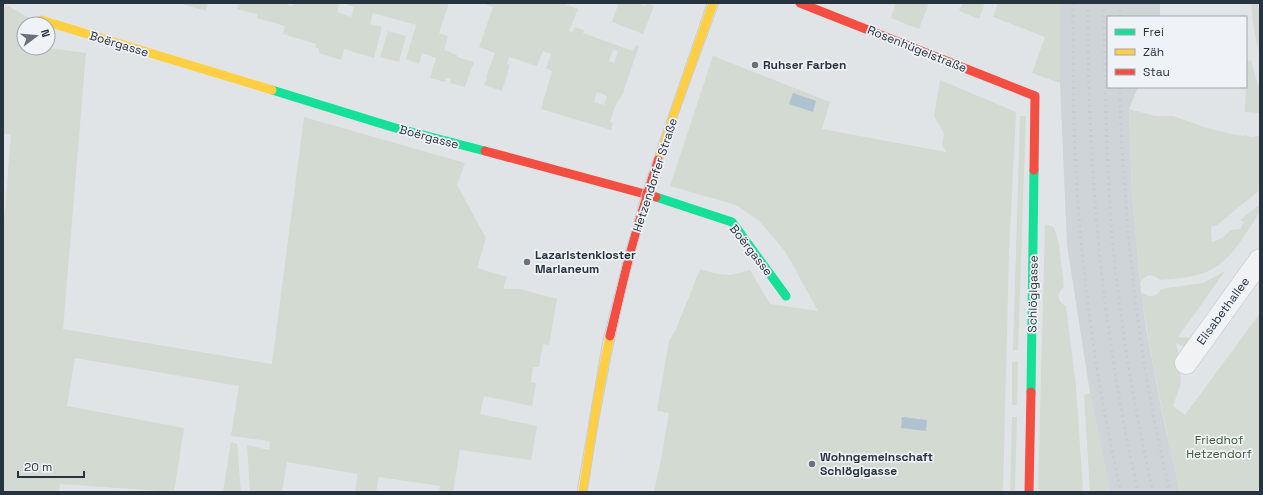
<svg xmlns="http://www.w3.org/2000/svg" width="1263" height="495" font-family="'Space Grotesk',sans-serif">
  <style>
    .built { fill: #cfd4d9 }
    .green { fill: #d2dad1; fill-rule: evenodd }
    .water { fill: #afc2d2 }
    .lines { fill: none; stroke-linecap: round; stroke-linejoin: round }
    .street-casing { stroke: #bfc2c4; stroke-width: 23 }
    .street { stroke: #f1f2f3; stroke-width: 22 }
    .fast { stroke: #16e098; stroke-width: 9 }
    .slow { stroke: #ffcf43; stroke-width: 9 }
    .jam { stroke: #f24e42; stroke-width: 9 }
    .tram { stroke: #cacccf; stroke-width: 1 }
    .rail { stroke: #cacccf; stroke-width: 3; stroke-dasharray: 2 4; stroke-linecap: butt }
    .poi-dot { fill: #69717a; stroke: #eff2f6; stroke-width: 1.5 }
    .labels { text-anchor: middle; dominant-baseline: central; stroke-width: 3.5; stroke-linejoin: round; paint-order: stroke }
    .street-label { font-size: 12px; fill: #283340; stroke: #eff2f6 }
    .poi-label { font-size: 12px; font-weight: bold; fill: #283340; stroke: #eff2f6; text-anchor: start }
    .park-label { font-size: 12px; fill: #405b35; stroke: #eff2f6 }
  </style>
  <rect width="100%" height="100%" fill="#e1e4e6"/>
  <!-- built -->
  <path class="built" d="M1060,3H1160V17H1108V87H1138L1129,109L1132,194L1140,283L1146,328L1162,412L1180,492H1110L1090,393L1067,245L1060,83Z"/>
  <!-- green -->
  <path class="green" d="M3,3L31,19L32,24H24V48H48L86,53L63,329L272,364L304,117L465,163L457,185L486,238L477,268L507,277L503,289H520L557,299L549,345L543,344L539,367H533L531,382L536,383L532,406L484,396L480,414L537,426L531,460L460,450L453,492H439L440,486L379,477L376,492H355L358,474L287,462L282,492H250L247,445L269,450L270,441L231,436L239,386L75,358L67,406L184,428L174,492L60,484L59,492H3V233L11,135L3,133Z
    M178,3H208L206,11Z
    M238,3H283L292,6L293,3H340L337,12L351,17L354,7L343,3H449L439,33L448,36L444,50L457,55V57L474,62L465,87L450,83L451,79L446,78L445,82L430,78L436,58L422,53L419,64L406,59L416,25L373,13L370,24L382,27L374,58L344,49L341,60L319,53V49L315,47L316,44L283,34L285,26L257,18V14L237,9Z
    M482,3H562L578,9L569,31L573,32L575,27L584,30L583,33L633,51L636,45L639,46L623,93L615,106L610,122L613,123L611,130L541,109L552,71L545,68L547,66L551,54L543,51L537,66L509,57L507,64L510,65L502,91L484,85L487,78L486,77L495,53L479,47L493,7ZM613,50L618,51L614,63L609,61ZM597,92L607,96L604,105L594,102Z
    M614,3H637L646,6L647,3L654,6L643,34L612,22L618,5Z
    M896,3H929L919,29L891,18Z
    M962,3H985L979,19L959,11Z
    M998,3H1060V83L1032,73L1045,37L993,17Z
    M1251,3H1258L1260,17V56L1254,30Z
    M388,31L406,36L399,62L380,57Z
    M713,56L830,102L822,129L946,152L942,144L944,134L934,116L940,80L1016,112L1009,252L1003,492H654L661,460L669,413L657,411L669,341L676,329L700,269L717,274L731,275L750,270L770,304L818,311L785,251L759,221L736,205L670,186Z
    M1251,60L1260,92V113L1245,112L1247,62Z
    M1129,109L1156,116H1173L1207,128L1231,134L1244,136V135L1253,137L1260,135V190L1217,225L1211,227L1212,242L1222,238L1231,230L1240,229L1244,222L1240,220L1260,204V212C1244,235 1229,267 1200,274C1187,278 1173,279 1160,280C1153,273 1145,274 1140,283L1132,194Z
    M1020,116H1026L1018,350H1013Z
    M1045,224L1054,227L1059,245L1064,287C1056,293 1057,302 1066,306L1076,386L1083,492H1038Z
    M1225,271L1178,337L1191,338L1184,347L1176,343L1179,357L1181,383L1173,406L1185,415L1260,313V492H1180C1165,426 1151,359 1141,292C1149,298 1156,298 1161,289L1203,283Z
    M1018,361L1017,405H1012V362Z
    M1090,393L1110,492H1090L1084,395Z
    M1012,417H1017L1015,492H1010Z
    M231,442L237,444L241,492H223Z"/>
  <!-- water -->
  <path class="water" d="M793,93L816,101L813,112L789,104Z
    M902,417L927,420L926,431L901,428Z"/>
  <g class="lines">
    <!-- street casing -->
    <g class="street-casing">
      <path id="street" d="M1186,363L1260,260"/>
    </g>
    <!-- street -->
    <use href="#street" class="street"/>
    <!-- fast -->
    <path class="fast" d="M272,90L392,127L485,151
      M656,197L732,222L786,296
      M1031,392L1034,170"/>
    <!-- slow -->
    <path class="slow" d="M41,20L272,90
      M658,160L713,3
      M583,492L598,396L610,336"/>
    <!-- jam -->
    <path class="jam" d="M800,3L1035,96L1034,170
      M485,151L656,197
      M610,336L631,249L658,160
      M1029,492L1031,392"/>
    <!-- tram -->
    <path class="tram" d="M577,492L603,340L624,258L642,193L707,3
      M587,492C602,394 621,298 649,203C669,135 695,69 719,3"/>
    <!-- rail -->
    <path class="rail" d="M1073,3C1073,59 1073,116 1076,172C1082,280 1097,387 1121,492
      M1088,3C1087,167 1102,332 1138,492
      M1104,3C1105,81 1106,158 1112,236C1120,322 1134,408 1153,492
      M1120,17V3
      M1120,87C1120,120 1122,154 1125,187C1131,290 1146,392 1170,492"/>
  </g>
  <!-- markers -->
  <g class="poi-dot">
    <circle cx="755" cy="65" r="4"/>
    <circle cx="527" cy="262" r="4"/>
    <circle cx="812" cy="464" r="4"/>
  </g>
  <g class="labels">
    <!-- street labels -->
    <g class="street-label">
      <text transform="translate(119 44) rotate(17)">Boërgasse</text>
      <text transform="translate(917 49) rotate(22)">Rosenhügelstraße</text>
      <text transform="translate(429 137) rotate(15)">Boërgasse</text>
      <text transform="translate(655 175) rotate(-72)">Hetzendorfer Straße</text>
      <text transform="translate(751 250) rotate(52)">Boërgasse</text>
      <text transform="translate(1033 294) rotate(-89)">Schlöglgasse</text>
      <text transform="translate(1223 311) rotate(-54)">Elisabethallee</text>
    </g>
    <!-- poi labels -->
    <g class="poi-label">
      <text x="763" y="65">Ruhser Farben</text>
      <text x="535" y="255">Lazaristenkloster<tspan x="535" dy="14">Marianeum</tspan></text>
      <text x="820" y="457">Wohngemeinschaft<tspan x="820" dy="14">Schlöglgasse</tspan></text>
    </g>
    <!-- park labels -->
    <g class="park-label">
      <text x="1219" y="440">Friedhof<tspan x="1219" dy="14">Hetzendorf</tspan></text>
    </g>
  </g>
  <!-- border -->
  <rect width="1263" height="495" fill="none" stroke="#283340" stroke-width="8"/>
  <!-- legend -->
  <rect x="1107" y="16" width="140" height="72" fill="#eff2f6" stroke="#9fa6ad"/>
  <rect x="1115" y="29" width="20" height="6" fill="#16e098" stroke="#9fa6ad"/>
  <text x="1143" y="36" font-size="12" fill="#283340">Frei</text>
  <rect x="1115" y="49" width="20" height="6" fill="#ffcf43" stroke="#9fa6ad"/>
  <text x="1143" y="56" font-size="12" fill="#283340">Zäh</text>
  <rect x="1115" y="69" width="20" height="6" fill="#f24e42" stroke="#9fa6ad"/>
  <text x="1143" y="76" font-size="12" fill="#283340">Stau</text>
  <!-- north arrow -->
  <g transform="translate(36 36) rotate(74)"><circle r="19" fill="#eff2f6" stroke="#9fa6ad"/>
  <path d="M0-3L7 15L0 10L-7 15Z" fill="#69717a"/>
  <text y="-6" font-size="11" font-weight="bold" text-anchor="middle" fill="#283340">N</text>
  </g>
  <!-- scale -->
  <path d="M18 471v6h66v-6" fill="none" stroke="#283340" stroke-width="2"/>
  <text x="24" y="471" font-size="12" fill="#283340" stroke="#eff2f6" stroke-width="3" paint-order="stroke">20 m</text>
</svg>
